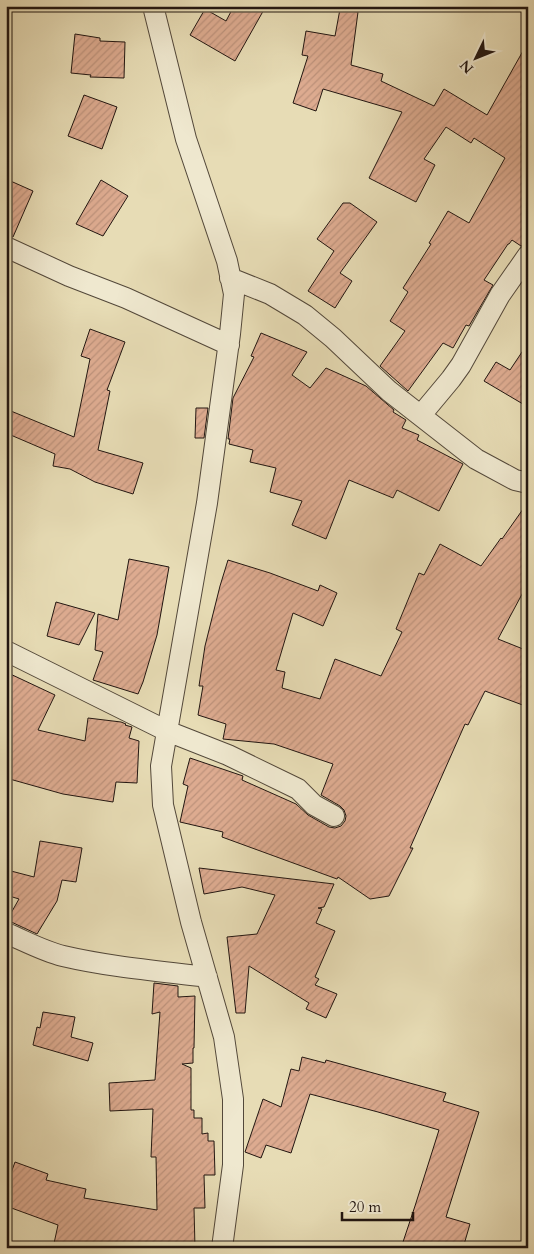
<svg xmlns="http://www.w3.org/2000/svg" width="534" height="1254" font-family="Cardo,serif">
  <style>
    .building { fill: url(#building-hatch); stroke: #221611 }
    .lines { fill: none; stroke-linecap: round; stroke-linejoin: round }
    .street-casing { stroke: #53483a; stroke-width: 22 }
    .street { stroke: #efe8cf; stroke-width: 20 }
  </style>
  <defs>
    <pattern id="building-hatch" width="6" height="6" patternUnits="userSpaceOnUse" patternTransform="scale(1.25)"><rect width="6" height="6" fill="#ddab90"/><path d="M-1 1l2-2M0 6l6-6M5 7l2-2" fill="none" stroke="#bd927b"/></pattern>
  </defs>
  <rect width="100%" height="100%" fill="#e7dcb5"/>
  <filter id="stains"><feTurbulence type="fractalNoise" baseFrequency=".004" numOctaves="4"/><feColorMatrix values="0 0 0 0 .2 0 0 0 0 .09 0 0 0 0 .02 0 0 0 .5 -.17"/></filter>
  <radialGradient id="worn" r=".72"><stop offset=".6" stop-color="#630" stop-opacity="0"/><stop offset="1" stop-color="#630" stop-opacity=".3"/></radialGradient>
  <!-- building -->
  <path class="building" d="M234,6H266L235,61L190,35L205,9L226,21Z
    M340,9L358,12L351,65L383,74L381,81L434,106L444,89L487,115L528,42V243L521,246L512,240L509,244H508L484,280L493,285L469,326L466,325L453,348L443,343L408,391L380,366L405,331L390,321L408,292L403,288L431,244L429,243L448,211L469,223L505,158L474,138L471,143L446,127L424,159L435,165L416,202L369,178L402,112L323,89L316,111L293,103L308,56L302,55L306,31L335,36Z
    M75,34L100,38V41L125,42L124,78L90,77L91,75L71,73Z
    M84,95L117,107L102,149L68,136Z
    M6,179L33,191L13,237L6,235Z
    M101,180L128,196L103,236L76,224Z
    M343,203H350L377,222L340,273L352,281L335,308L308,291L334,251L317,239Z
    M90,329L125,342L107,390L110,391L98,450L143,463L133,494L95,482L70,469L53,466L55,454L6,433V409L74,437L90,359L81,356Z
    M261,333L307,352L292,375L310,388L326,368L366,386L394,410L393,412L406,420L402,428L419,435L417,440L463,464L439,511L397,490L393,498L349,480L326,539L292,525L302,501L270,492L276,468L250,462L253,450L229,444L230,439H228L233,398L254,357L251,356Z
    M528,343V407L484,381L496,362L510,370Z
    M196,408H208L204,438H195Z
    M528,502V583L498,639L528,651V707L485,691L468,725L465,724L410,848H413L389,896L370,899L338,877L337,879L222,837L223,832L180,822L188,786L183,784L190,758L243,776L242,780L296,804L308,815L329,827L335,828L341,826L345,821L346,816L344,810L340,806L321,795L333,764L274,744L223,739L226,724L198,715L203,686H199L205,646L220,586L228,560L270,573L318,591L320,585L337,593L323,626L293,613L276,670L285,672L282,688L320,699L335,659L381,676L402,632L396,629L419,573L424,575L440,544L481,566L501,538L502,539Z
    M129,559L169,567L157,635L143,682L138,694L93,680L103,652L95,650L98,614L118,620Z
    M56,602L95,613L79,645L47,636Z
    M6,672L55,695L38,730L85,741L88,718L121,722L126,724L125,725L132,727L129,738L139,741L137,783L116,782L113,802L63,794L6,778Z
    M40,841L82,848L76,882L62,880L57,901L37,934L7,920L19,899L6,895V886L11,871L34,877Z
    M199,868L334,884L324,907L318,908L322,909L316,923L335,931L315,977L319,979L315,985L337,994L326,1018L306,1009L309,1003L249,966L245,1013H236L227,937L257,934L275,895L242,887L204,894Z
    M154,983L178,986V997L195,996L194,1048H193V1063L182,1064L191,1068V1110H194V1118H202V1134L208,1133V1141H214L215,1175H204L205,1208H194L195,1248H53L58,1225L6,1206V1187L15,1162L48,1174L46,1180L86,1189L84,1198L157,1210L156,1157H151L153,1109L110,1111L109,1083L155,1080L160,1012L152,1014Z
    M43,1012L75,1017L71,1037L93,1043L88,1061L33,1045L37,1027L40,1028Z
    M302,1057L325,1063L326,1060L446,1093L443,1101L479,1112L446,1217L470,1224L463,1248H401L415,1206L439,1130L378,1112L310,1094L291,1153L266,1145L261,1158L245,1152L263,1099L281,1107L291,1069L299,1071Z"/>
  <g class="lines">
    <!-- street casing -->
    <g class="street-casing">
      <path id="street" d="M153,6L186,139L227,261L234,294L230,334L207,503L161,766L163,805L191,922L224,1037L233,1099V1165L222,1248
        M6,247L69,276L126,298L229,345
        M230,278L270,294L305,315L333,338L389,391L476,459L515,480L528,483
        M421,415L451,379L461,365L500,295L528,255
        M6,651L167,731L228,755L298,789L314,805L334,816
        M6,933C25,941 43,951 63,956C110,967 159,971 207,977"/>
    </g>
    <!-- street -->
    <use href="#street" class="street"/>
  </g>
  <!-- margin -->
  <rect width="534" height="1254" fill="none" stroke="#e7dcb5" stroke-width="25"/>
  <rect x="8" y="8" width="519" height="1239" fill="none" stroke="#221611" stroke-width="2.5"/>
  <rect x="12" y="12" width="509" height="1229" fill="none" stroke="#221611"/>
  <!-- north arrow -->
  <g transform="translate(476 58) rotate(227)" stroke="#efe8cf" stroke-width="4" paint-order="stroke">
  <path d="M0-4L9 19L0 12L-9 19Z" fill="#221611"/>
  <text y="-8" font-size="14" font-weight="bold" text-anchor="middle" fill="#221611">N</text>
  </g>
  <!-- scale -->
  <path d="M342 1212v8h71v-8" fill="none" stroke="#221611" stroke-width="2.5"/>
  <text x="349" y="1212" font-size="15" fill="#221611" stroke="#efe8cf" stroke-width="4" paint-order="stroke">20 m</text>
  <rect width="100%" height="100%" filter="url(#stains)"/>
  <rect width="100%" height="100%" fill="url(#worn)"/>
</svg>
